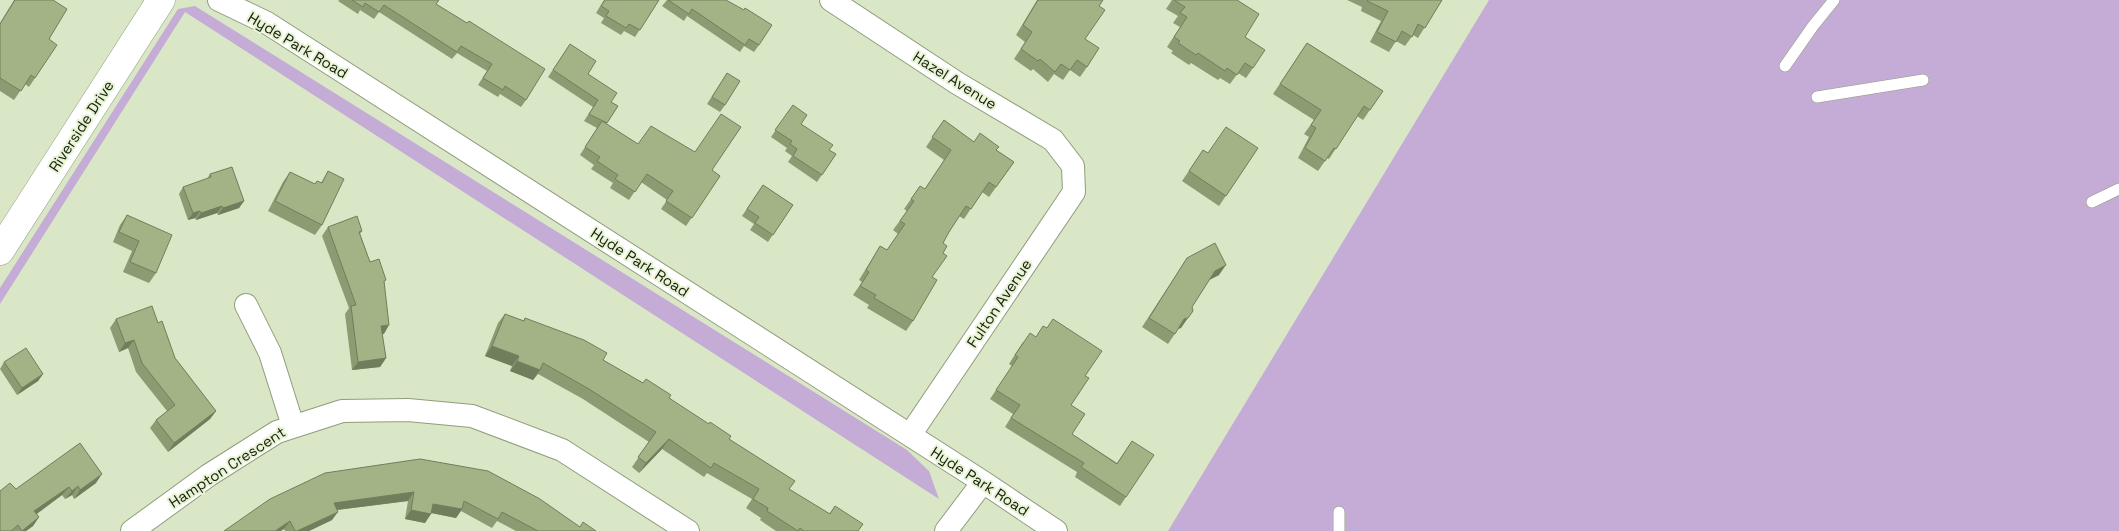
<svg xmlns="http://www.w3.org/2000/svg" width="2119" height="531" font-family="'Space Grotesk',sans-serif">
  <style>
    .green { fill: #c4acd6 }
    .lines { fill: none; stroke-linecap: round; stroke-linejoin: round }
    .lane-casing { stroke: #909c7d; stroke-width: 12 }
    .street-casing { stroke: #909c7d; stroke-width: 24 }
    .secondary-casing { stroke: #909c7d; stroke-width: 29 }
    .lane { stroke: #fff; stroke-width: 11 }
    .street { stroke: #fff; stroke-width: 22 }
    .secondary { stroke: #fff; stroke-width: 28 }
    .wall { fill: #8b9b72 }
    .shaded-wall { fill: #717e5d }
    .building { fill: #a2b485; stroke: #717e5d }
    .labels { text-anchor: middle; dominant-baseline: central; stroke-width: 4; stroke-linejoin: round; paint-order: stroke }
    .street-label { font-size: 15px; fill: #1a1e12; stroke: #e7f4d3 }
  </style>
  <rect width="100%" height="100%" fill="#dae7c6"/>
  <!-- green -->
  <path class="green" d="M1489,0H2119V531H1168Z
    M195,6L907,450L929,471L939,499L185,12L0,304V288L178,9Z"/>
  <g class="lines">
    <!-- lane casing -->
    <g class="lane-casing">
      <path id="lane" d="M1785,66L1813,26L1834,0
        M1817,97L1923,80
        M2092,202L2119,189
        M1339,531V512"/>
    </g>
    <!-- street casing -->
    <g class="street-casing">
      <path id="street" d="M219,0L267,23L983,482L1056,531
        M831,0L957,83L1053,140L1073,166L1074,192L910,435
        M246,305L270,353L293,426
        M132,531L209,475L277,432L342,411L408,410L472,416L562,450L688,531
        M946,531L983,482"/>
    </g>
    <!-- secondary casing -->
    <g class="secondary-casing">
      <path id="secondary" d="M0,251L161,0"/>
    </g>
    <!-- lane -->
    <use href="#lane" class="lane"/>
    <!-- street -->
    <use href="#street" class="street"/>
    <!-- secondary -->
    <use href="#secondary" class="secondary"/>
  </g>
  <!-- wall -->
  <path class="wall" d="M14,0H53L49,39L35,78L29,87L25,84L14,100L0,91V23Z
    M339,0H439L436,4L526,100L521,107L500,94L498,97L478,85L487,71L457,53L452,59L379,12L374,19L360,10L358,14L338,1Z
    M604,0H659L635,37L624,31L621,35L601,23L604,18L596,13Z
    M667,0H726L759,45L754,52L744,46L740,52L687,16L684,21L662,6Z
    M1037,0H1103L1099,6L1085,39L1087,67L1080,77L1070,70L1063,80L1054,74L1048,82L1033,69L1031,71L1014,59L1025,42L1016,35Z
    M1172,0H1237L1245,37L1253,68L1246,78L1238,73L1230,84L1220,78L1218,80L1191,63L1189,65L1171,53L1173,51L1167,47L1180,27L1173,23L1178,16L1166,9Z
    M1347,0H1442L1418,38L1413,35L1405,46L1396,41L1389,52L1370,42L1381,21L1361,11L1362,7Z
    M1307,43L1383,91L1363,120L1357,116L1329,159L1327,158L1318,171L1298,158L1309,137L1304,134L1314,120L1273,94Z
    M570,44L588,74L611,102L618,106L606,124L638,144L712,170L720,176L686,226L661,209L667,200L641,182L629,200L610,188L613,183L591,169L594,165L580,155L597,128L584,121L593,107L548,77Z
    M727,73L725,105L720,112L707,104Z
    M793,105L801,124L829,150L836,154L817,182L788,162L792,156L785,151L787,148L771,137Z
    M944,120L974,142L996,150L1014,162L989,197L982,192L964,219L959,216L949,232L943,243V253L932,277L913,321L906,331L867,308L869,305L853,295L862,282L859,280L880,246L887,250L898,234L893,230L907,211L904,209L920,186L925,189L944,160L926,147Z
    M1258,148L1219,206L1182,181L1203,150L1207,153Z
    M328,171L322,225L315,235L268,211L283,182L290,172L315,184L317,181L321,183Z
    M210,174L244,201L239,208L218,215L217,213L196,220L195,218L188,220L179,194L183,187L207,179Z
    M763,185L793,205L768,242L750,230L754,224L742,216Z
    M127,215L156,273L149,283L123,272L132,251L113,242L120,225Z
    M328,227L362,231L360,234L370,262L384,283V334H382L386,358L380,367L352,370L345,314L349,308L322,236Z
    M1187,258L1219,275L1209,280L1192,307L1181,328L1178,329L1168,344L1142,327Z
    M505,314L523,321L525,318L603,360L669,398L729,439L789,489L829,514L835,506L858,531H776L760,520L761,518L746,508L752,499L707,473L704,477L662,449L639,473L632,467L649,442L583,399L538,374L533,380L510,371L512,366L485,356L498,323Z
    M116,319L158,323L175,358L216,411L210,419L168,452L150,428L156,420L167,411L136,372L128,348L119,352L110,328Z
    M1023,342L1085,376L1071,405L1072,434L1117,463L1132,441L1126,497L1120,506L1075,477L1077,472L1005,427L1013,414L990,399L1012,366L1009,364Z
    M4,362L43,374L38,381L17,395L0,369Z
    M420,459L579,527L596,531H516L497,521L492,528L461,511L456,518L431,513L425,523L405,519L408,501L337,510L332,520L309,531H285L284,529L224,531Z
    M96,483L74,499L72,495L65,499L62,495L37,514L39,517L33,526L26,531H0L16,489Z"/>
  <!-- shaded-wall -->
  <path class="shaded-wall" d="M244,201L239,208L218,215L223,208Z
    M222,206L217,213L196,220L201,213Z
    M200,211L195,218L188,220L193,213Z
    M1226,265L1219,275L1209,280L1215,271Z
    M1188,318L1181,328L1177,329L1184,319Z
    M389,325L384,334L375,335L381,326Z
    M134,340L128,348L119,352L125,343Z
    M492,346L519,356L512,366L485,356Z
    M386,358L380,367L352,370L358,362Z
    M517,361L540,370L533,380L510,371Z
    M43,374L38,381L17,395L22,388Z
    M216,411L210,419L168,452L174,443Z
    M669,439L662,449L639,473L646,463Z
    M102,474L96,483L74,499L80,490Z
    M78,486L72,495L65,499L72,491Z
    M69,487L62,495L28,520L34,511Z
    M414,492L408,501L328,511L334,503Z
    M433,504L462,509L456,518L427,512Z
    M411,510L431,514L425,523L405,519Z
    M338,512L332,520L309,531H297Z
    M39,517L33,526L26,531H22Z
    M290,521L284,529L281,531H275Z"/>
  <!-- building -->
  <path class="building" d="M15,0H53L67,9L49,39L57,45L35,78L31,75L21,91L0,78V24Z
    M352,0H439L436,4L467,23L469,21L545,69L526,100L505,86L503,90L483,78L492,64L461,46L457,52L384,5L379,12L365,3L363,7Z
    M605,0H659L640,30L629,24L626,28L606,16L609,11L601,6Z
    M668,0H726L744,10L745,8L772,25L759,45L749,39L745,45L692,9L689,14Z
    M1038,0H1103L1099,6L1105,10L1085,39L1099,48L1087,67L1077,60L1070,70L1061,64L1055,72L1040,59L1038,61L1021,49L1032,32L1023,25Z
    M1174,0H1237L1259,14L1245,37L1265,50L1253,68L1245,63L1237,75L1227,68L1225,71L1198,53L1196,55L1178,43L1180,41L1174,37L1187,17L1180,13L1185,7Z
    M1368,0H1442L1425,28L1418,24L1412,37L1402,31L1396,42L1377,32L1388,11L1367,1Z
    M1307,43L1383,91L1370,110L1364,106L1336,149L1334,148L1325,161L1305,148L1316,128L1311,125L1321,110L1280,84Z
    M570,44L596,61L588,74L617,93L611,102L618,106L607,123L589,114L598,100L553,70Z
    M727,73L740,81L725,105L712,97Z
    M793,105L807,115L801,124L833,145L829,150L836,154L822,175L793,156L797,149L790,144L792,141L775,130Z
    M721,114L741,127L712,170L720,176L692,218L666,201L673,191L647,174L635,192L615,179L618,175L597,161L600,157L585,147L602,121L638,144L651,126L695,152Z
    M944,120L974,142L980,133L999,147L996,150L1014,162L996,187L989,182L971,209L966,206L949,232L943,243L947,246L943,253L947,256L932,277L937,280L913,321L874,298L876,295L860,286L869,272L866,270L880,246L887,250L905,224L900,221L914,201L911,199L920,186L925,189L951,150L932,137Z
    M1226,127L1258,148L1226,196L1189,171L1203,150L1208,153Z
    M232,167L244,201L223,208L222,206L201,213L200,211L193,213L183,187L211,177L210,174Z
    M328,171L344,179L322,225L275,201L290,172L315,184L317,181L322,183Z
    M763,185L793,205L773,235L755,223L759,217L747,209Z
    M127,215L172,235L156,273L130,262L139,241L119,232Z
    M357,216L362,231L359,232L370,262L379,259L386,280L384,281L389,325L381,326L386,358L358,362L351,306L356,305L328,227Z
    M1215,243L1226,265L1215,271L1192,307L1193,311L1188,318L1184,319L1175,334L1149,318L1187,258Z
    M152,306L158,323L162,321L175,358L216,411L174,443L156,420L175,405L142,363L134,340L125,343L116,319Z
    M505,314L524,321L525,318L584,340L607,353L603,360L643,383L646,379L671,395L669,398L709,424L710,422L731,436L729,439L795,481L789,489L830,514L835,506L863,524L858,531H804L800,528L798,531L767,511L768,508L753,499L759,489L714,463L711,468L669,439L646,463L638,457L656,432L589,389L543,363L540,370L517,361L519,356L492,346Z
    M1053,319L1102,351L1085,376L1089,378L1071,405L1085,414L1072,434L1117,464L1132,441L1154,455L1126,497L1081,467L1084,463L1011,418L1020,405L996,390L1018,357L1015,355L1030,333L1036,337L1043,326L1047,328Z
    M26,348L43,374L22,388L4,362Z
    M80,443L102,474L80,490L78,486L72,491L69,487L34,511L39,517L22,531L18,525L11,531H0V491L10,483L16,489Z
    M420,459L488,471L540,499L580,527L583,522L596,531H538L502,512L498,519L464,501L462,509L433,504L431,514L411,510L414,492L334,503L338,512L297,531H295L290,521L275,531H224L270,499L325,473Z"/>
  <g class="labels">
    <!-- street labels -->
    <g class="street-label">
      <text transform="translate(298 45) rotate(31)">Hyde Park Road</text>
      <text transform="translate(955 80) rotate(32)">Hazel Avenue</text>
      <text transform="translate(81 126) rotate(-57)">Riverside Drive</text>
      <text transform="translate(640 262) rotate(33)">Hyde Park Road</text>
      <text transform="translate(999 303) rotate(-56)">Fulton Avenue</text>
      <text transform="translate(227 467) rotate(-33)">Hampton Crescent</text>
      <text transform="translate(980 481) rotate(33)">Hyde Park Road</text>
    </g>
  </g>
</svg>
